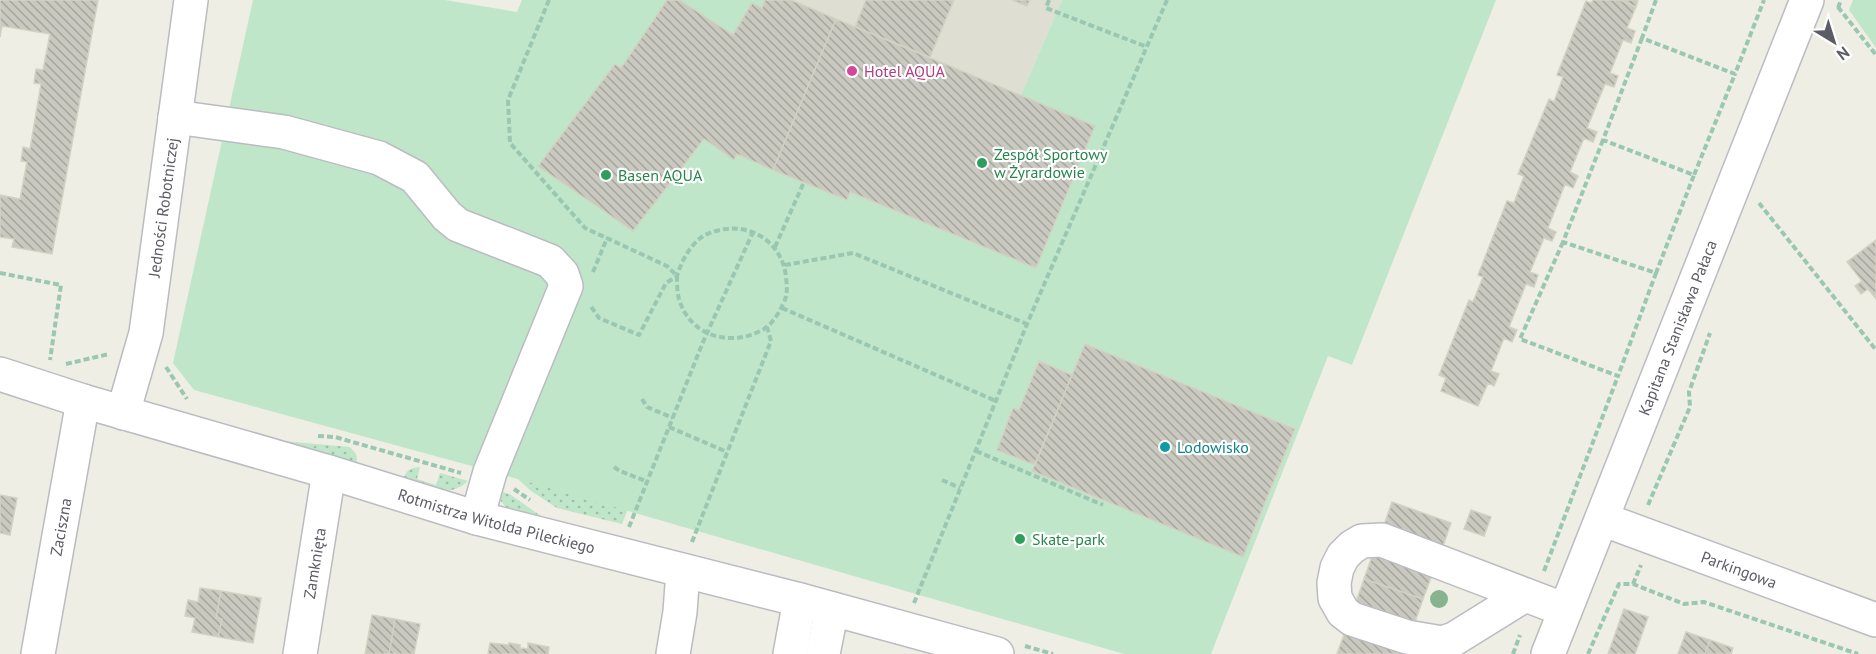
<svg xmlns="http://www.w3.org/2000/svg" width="1876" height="654" font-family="'PT Sans',sans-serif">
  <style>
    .education { fill: #deded2 }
    .grass { fill: url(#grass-dots) }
    .park { fill: #c0e6c9 }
    .building { fill: url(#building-back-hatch); stroke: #d3d2c2; stroke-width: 1.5 }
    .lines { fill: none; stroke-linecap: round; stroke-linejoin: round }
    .minor-casing { stroke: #bbbcc2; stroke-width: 36 }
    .path { stroke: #99c7b1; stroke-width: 4; stroke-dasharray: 6 3; stroke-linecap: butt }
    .minor { stroke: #fff; stroke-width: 33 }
    .tree { fill: #88b38f }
    .hotel-dot { fill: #d1479c; stroke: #fff; stroke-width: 2 }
    .leisure-dot { fill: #2e9e5b; stroke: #fff; stroke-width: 2 }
    .culture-dot { fill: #0f9aa8; stroke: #fff; stroke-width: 2 }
    .labels { text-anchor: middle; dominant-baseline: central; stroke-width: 4.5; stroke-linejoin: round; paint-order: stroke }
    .hotel-label { font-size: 16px; fill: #b23c85; stroke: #fff; text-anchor: start }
    .leisure-label { font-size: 16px; fill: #27864d; stroke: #fff; text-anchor: start }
    .street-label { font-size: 16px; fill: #5c5d64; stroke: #fff }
    .culture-label { font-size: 16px; fill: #0d838f; stroke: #fff; text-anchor: start }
  </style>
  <defs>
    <pattern id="grass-dots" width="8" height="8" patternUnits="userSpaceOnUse" patternTransform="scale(1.5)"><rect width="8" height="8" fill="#c0e6c9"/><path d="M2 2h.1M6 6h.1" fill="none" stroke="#9fbea7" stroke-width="1.8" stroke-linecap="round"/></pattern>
    <pattern id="building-back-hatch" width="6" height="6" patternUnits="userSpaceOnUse" patternTransform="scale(1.5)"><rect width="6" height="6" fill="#c9c9c0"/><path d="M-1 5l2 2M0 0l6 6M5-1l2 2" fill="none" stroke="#a6a6a0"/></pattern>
  </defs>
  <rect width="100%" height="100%" fill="#eeeee4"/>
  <!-- education -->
  <path class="education" d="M792,0H1062L1021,95Z"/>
  <!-- grass -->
  <path class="grass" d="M273,440L349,447C357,453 358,456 356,466Z
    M420,467L417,479L436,485L440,473L468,481C447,500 427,487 403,480C406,470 410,468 420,467Z
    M510,472L640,479L622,524L557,508L531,491Z
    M496,489L511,495L551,523C527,516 503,517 496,489Z"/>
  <!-- park -->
  <path class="park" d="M253,0H445L517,12L522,0H792L1021,95L1062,0H1496L1352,365L1328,356L1211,654H1124L479,468L194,390L173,363Z
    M1853,0H1876V48L1849,10Z"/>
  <!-- building -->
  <path class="building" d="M0,0H98L52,254L12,247L14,239L0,237V195L20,199L27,162L21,161L23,147L30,149L41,84L34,83L36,69L43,70L50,34L2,26L0,37Z
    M667,0H680L733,35L752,3L762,8L765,0H791L836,19L773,170L737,154L734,160L704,139L633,231L538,166L615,64L621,68Z
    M866,0H954L930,57L855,27Z
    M1012,0H1030L1027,6Z
    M1593,0H1620L1636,7L1627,28L1635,31L1631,43L1623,40L1610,73L1618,76L1614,87L1605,84L1587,128L1597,132L1593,142L1584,138L1570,172L1578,176L1573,188L1565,184L1548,228L1556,232L1552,241L1544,238L1530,272L1538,275L1534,287L1526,284L1509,327L1517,330L1512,342L1504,338L1491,371L1499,374L1494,386L1488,383L1478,406L1441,391L1446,378L1439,375L1469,300L1473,302L1483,277L1478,275L1507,201L1514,203L1524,176L1518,174L1549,99L1554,102L1563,77L1557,75L1586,1L1591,3Z
    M1620,0H1638L1636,7Z
    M836,19L1095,126L1036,268L850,192L847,200L773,170Z
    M1876,240V299L1847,262Z
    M1862,281L1868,289L1861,294L1855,286Z
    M1085,344L1295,429L1243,557L1032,471Z
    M1039,361L1072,375L1035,465L997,450L1013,408L1019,410Z
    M0,495L17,498L10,535L0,533Z
    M1392,502L1451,523L1443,546L1384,525Z
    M1471,510L1491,517L1484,536L1464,529Z
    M1373,554L1432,575L1423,599L1364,579Z
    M1364,579L1423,599L1415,622L1356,602Z
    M200,588L221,591L216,618L222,619L218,637L192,632L195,618L185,616L188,600L198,602Z
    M221,591L261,598L253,643L218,637L222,619L216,618Z
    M1624,609L1648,617L1635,654H1608Z
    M372,615L395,619L389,654H365Z
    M395,619L420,624L414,654H389Z
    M1345,632L1403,653V654H1337Z
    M1686,632L1710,640L1705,654H1678Z
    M1710,640L1733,648L1731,654H1705Z
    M490,643L509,645V643L520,645V648L528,649V643L549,647L548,654H488Z"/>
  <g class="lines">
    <!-- minor casing -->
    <g class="minor-casing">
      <g id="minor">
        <path d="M175,117L284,132L379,158L415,177L447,216L458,225L550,261L562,274L566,286L490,472L477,518"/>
        <path id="s1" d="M0,374L83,401L329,472L477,518L800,600L997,654"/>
        <path id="s2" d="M123,413L146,333L191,0"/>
        <path id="s3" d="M1602,519L1876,620"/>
        <path d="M1525,595L1454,639L1442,643L1407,637L1352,619L1343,612L1335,598L1334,583L1337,568L1343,556L1352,547L1362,541L1382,540L1565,610"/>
        <path id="s4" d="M38,654L83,401"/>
        <path id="s5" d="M300,654L329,472"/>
        <path d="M673,654L680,612L683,571"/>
        <path d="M790,654L800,600"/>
        <path d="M823,654L832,609"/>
        <path id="s6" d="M1548,654L1807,0"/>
      </g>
    </g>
    <!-- path -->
    <path class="path" d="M549,0L508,100L510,143L585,228L667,266L677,276C677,283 677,292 679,299C690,337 732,348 764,329C773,323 779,313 783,304C788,295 787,287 786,277C783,247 757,225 726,229C716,230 704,234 697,241C687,251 681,263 677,276L666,283L639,335L599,318L590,305
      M1049,0L1046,8L1147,47
      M1656,0L1642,38L1735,74L1764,0
      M1838,7L1876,55
      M1838,8L1841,0
      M1642,38L1603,140L1694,175L1735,74
      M1603,140L1563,242L1656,273L1694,175
      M1759,203L1876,350
      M1563,242L1520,339L1618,376L1656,273
      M775,247L804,182
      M785,265L853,253L1027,324
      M593,272L607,238
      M0,273L61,285L50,360
      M782,308L996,401
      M66,364L109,354
      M166,367L187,399
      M642,399L647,407L673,418
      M669,427L727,452
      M318,436L335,437L461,473
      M976,451L1103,505
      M614,467L620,471L648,482
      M942,480L960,488
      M514,489L530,500
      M1648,505L1690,407L1689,392L1710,333
      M629,527L703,342L753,232
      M692,542L771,341L767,327
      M1544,571L1618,376
      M1633,584L1641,565
      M914,603L1027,324L1167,0
      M1025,646L1053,654
      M1513,654L1520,635
      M1588,654L1619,584H1633L1684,604L1704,602L1858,654"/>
    <!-- minor -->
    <use href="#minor" class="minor"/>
  </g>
  <!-- trees -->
  <circle class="tree" cx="1439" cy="599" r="9"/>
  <!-- markers -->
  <circle class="hotel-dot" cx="852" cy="71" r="6"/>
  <g class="leisure-dot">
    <circle cx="982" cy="163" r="6"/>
    <circle cx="606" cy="175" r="6"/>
    <circle cx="1020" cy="539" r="6"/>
  </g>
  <circle class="culture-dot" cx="1165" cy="447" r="6"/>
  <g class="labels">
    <!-- hotel labels -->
    <g class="hotel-label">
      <text x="864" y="71">Hotel AQUA</text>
    </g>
    <!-- leisure labels -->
    <g class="leisure-label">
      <text x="994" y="154">Zespół Sportowy<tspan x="994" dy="18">w Żyrardowie</tspan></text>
      <text x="618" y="175">Basen AQUA</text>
      <text x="1032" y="539">Skate-park</text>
    </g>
    <!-- street labels -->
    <g class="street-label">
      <text stroke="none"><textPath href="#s2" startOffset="210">Jedności Robotniczej</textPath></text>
      <text stroke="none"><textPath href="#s6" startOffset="351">Kapitana Stanisława Pałaca</textPath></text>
      <text stroke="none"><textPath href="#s1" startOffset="518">Rotmistrza Witolda Pileckiego</textPath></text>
      <text stroke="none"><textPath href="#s4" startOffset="129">Zaciszna</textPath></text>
      <text stroke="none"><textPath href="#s5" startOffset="92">Zamknięta</textPath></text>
      <text stroke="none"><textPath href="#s3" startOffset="146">Parkingowa</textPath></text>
    </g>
    <!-- culture labels -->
    <g class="culture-label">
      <text x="1177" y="447">Lodowisko</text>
    </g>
  </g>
  <!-- north arrow -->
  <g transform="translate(1834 42) rotate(142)" stroke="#ffffff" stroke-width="4.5" paint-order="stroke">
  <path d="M0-4.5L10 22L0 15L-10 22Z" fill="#5c5d64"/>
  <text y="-9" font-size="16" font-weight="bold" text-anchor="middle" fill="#5c5d64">N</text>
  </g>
</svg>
